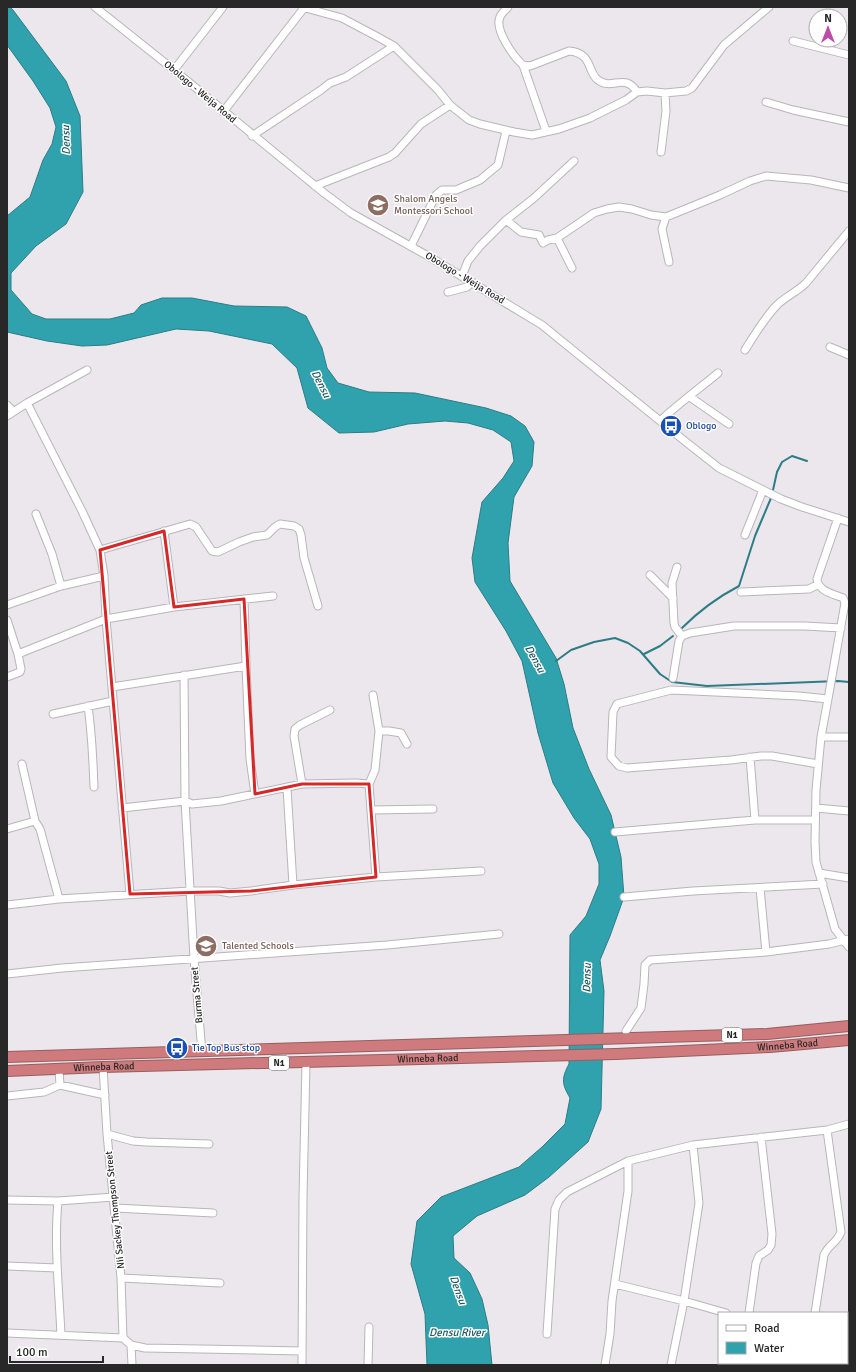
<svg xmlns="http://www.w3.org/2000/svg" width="856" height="1372" font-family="Signika,sans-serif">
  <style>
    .water { fill: #2fa2ae; stroke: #2d7d86 }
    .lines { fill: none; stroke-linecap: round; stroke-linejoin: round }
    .stream { stroke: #2d7d86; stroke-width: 2 }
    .minor-casing { stroke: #b9b5b9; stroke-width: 9 }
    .highway-casing { stroke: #955e60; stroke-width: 12 }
    .minor { stroke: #fff; stroke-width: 7 }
    .highway { stroke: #cf7b7d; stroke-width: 10 }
    .marked { fill: none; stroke: #d62828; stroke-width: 3; stroke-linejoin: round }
    .labels { text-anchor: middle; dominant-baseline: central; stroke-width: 3; stroke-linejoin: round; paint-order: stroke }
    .shield { fill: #fff; stroke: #696869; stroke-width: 1 }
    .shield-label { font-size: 9px; font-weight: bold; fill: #292829 }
    .street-label { font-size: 10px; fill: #292829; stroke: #fff }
    .education-label { font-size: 10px; fill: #785e54; stroke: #fff; text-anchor: start }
    .transit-label { font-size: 10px; fill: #164399; stroke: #fff; text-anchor: start }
    .water-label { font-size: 11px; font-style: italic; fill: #1c5960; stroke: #fff }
  </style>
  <rect width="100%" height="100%" fill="#ebe7ec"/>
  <!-- water -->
  <path class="water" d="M7,7H10L13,10L66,81L80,116L83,192L66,224L36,246L11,273V290L32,314L46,319H110L134,313L141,305L162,298H192L234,306L287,307L306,316L322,348L327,368L338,383L369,392L415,393L486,408L511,416L525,426L534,442L532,466L514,497L508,543L510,581L556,658L564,684L573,728L589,769L611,815L621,857L624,897L610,936L600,960L604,991L601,1109L588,1142L549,1177L525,1195L477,1216L453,1236L454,1258L470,1273L482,1299L488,1325L492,1365H427L425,1314L411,1264L417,1221L441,1197L519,1167L542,1147L565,1124L570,1098C562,1084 561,1079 569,1064L570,935L586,916L599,884V864L590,839L574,818L553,783L538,733L522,661L506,631L475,582L472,558L482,502L503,478L514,461L511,442L493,430L468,423L445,421L408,424L374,432L339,433L308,408L297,368L272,344L209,331L176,329L107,345L82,346L47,341L7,332V216L30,197L43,160L52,144L56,127L50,108L33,81L7,45Z"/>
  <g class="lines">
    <!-- stream -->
    <path class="stream" d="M773,490L777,472L782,462L792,456L807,461
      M682,628C699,611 718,597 739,586L755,536L771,498
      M644,654L660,646L673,636
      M556,661L571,650L594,642L615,638L628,643L640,651L660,674L672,682L707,686L838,681L849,682"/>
    <!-- minor casing -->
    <g class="minor-casing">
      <path id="minor" d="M95,7L174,70L324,193L351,213L428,256L542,325L686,442L719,468L781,499L802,507L849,522
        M302,7L342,18L376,36L394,46L438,90L450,105L469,120L480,124L514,132L532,135L559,129L590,118L626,100L637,92L647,91L665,93L686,91L692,88L724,45L769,7
        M508,7C506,10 501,13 500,17C494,30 514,57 523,65L530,66L569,51C593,53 587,72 598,80C612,91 625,72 637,92
        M793,41L849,55
        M523,65L546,131
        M174,70L223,7
        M766,102L793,110L849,122
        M223,112L304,8
        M252,136L321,90L330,83L346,77L394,46
        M661,152L666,111L665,93
        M315,186L389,157L395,153L421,124L450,105
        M666,217L662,229L669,262
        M506,220L521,232L539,235L543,243L548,240L557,238L594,213L607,209L619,207L632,209L651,215L666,217L720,195L750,181L766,176L811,180L849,188
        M557,238L572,268
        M411,246L436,195L442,190H456L480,180L498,165L506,131
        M462,276L468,261L480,246L506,220L534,198L574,161
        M448,292L467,287L472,282
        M830,347L849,355
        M745,350C755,334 765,317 778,304C787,296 798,291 806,283L849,231
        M690,397L729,424
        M27,403L82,511L100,550L104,576L106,619L130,894
        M7,405L13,411
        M7,416L27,403L87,370
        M660,421C678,404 699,389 718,373
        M36,514L52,554L61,586
        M164,531L174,607
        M745,535L763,490
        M100,550L190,524L196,527L212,551L218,552L239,542L253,537L267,535L275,527L280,524L294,526L299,529L301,535L304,558L318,606
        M677,567L672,583L674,623L675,627L682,636
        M650,575L673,598
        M741,592L809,589L817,585
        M244,599L246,666
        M7,605L61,586L104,576
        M7,620L18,654
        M184,675L185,801L194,958L202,1052
        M7,677L20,672L21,669L18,654L106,619L174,607L273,596
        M673,678L679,641L682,636L690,633L734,626H805L841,628
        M112,687L246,666L250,759L255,794
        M373,695L379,731L375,770L369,784L376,877
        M828,699L845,603L843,598C833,594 818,591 817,579L838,518
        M88,706C92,734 93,759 94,787
        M53,714L113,701
        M379,731H389L401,733L407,744
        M821,737H849
        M750,757L755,820
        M22,764L35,821
        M818,764L772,756H761L731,760L627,768L619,766L611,757L613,712L617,704L671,690L799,696L828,699L821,737L816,790L815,842L816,862L835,929L849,947
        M302,784L356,783L369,784
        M287,788L293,885
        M122,808L185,801L192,804L221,801L302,784L294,736L295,729L300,725L330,710
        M816,808L849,811
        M372,810L433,809
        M7,829L35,821L40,829L59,899
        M615,832L755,820H815
        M819,873L849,878
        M760,888L766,952
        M624,897L693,891L823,884
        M7,905L59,899L190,891H219L230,893L251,891L293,885L376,877L481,871
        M7,974L62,968L387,945L499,934
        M626,1031L641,1008L644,984L645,965L650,960L766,952L829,944L849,939
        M103,1067L107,1134L121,1278L220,1283
        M59,1070L60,1085
        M7,1096L44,1092L60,1085L105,1095
        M107,1134L133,1141L146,1142L209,1144
        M7,1200L58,1201L114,1197
        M58,1201C54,1245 59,1290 61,1335
        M115,1208L213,1213
        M7,1266L57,1268
        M121,1278L123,1338
        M615,1284L684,1301L726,1313
        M749,1313L756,1263L759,1256L768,1250L771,1245L772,1234L761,1137
        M815,1313L824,1255C829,1244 837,1243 841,1232L827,1130
        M7,1333L123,1338L131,1345L145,1348L302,1351
        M547,1334L555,1209L559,1200L567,1192L628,1161L693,1145L827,1130L849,1124
        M131,1345L132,1365
        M847,1345H849
        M302,1365L303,1197L306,1063
        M368,1365L369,1327
        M605,1365L610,1334L612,1301L628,1191V1161
        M671,1365L684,1301L699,1203L693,1145
        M741,1365L742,1363
        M807,1365V1363"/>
    </g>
    <!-- highway casing -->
    <g class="highway-casing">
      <g id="highway">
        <path d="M7,1057L767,1034L849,1026"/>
        <path id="s1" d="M7,1071L103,1067L616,1054L770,1047L849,1040"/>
      </g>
    </g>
    <!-- minor -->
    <use href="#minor" class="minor"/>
    <!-- highway -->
    <use href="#highway" class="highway"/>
  </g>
  <!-- marked area -->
  <path class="marked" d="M164,531L174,607L244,599L255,794L302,784H369L376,877L251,891L130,894L100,550Z"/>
  <!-- icons -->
  <defs>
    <g id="school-disc" transform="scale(1.15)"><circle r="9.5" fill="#8d6e63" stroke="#fff"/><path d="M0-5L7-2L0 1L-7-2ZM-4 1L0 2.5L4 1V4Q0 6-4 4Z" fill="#fff"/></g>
    <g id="bus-disc" transform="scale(1.15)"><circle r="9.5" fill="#1a4fb4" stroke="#fff"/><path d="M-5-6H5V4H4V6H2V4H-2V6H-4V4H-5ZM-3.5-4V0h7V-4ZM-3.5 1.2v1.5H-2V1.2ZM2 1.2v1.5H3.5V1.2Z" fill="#fff"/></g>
  </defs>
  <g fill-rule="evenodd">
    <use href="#school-disc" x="378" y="205"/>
    <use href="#bus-disc" x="671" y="426"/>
    <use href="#school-disc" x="206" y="946"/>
    <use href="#bus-disc" x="177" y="1048"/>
  </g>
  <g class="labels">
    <!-- shield labels -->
    <g class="shield">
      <rect x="722" y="1028" width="20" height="14" rx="3"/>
      <rect x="269" y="1056" width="20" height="14" rx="3"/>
    </g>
    <g class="shield-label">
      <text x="732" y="1035">N1</text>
      <text x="279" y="1063">N1</text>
    </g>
    <!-- street labels -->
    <g class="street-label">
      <text transform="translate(200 92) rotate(40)">Obologo - Weija Road</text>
      <text transform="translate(465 278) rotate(31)">Obologo - Weija Road</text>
      <text transform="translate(197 995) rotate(-95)">Burma Street</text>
      <text stroke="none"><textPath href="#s1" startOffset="781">Winneba Road</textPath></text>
      <text stroke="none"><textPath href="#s1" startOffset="421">Winneba Road</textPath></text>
      <text stroke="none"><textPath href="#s1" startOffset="97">Winneba Road</textPath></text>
      <text transform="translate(115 1210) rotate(-96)">Nii Sackey Thompson Street</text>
    </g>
    <!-- education labels -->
    <g class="education-label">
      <text x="394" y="199">Shalom Angels<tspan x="394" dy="12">Montessori School</tspan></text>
      <text x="222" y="946">Talented Schools</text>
    </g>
    <!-- transit labels -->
    <g class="transit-label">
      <text x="686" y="426">Oblogo</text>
      <text x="192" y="1048">Tie Top Bus stop</text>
    </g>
    <!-- water labels -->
    <g class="water-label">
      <text transform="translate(66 140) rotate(-91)">Densu</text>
      <text transform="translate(321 384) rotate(63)">Densu</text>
      <text transform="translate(535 659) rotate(61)">Densu</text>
      <text transform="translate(587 978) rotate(-89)">Densu</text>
      <text transform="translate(458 1290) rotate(70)">Densu</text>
      <text x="457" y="1332">Densu River</text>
    </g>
  </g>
  <!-- border -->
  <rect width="856" height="1372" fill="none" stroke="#292829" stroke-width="16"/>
  <!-- legend -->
  <rect x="718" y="1312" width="130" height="52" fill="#ffffff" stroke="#a9a9a9"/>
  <rect x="726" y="1325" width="20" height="6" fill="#ffffff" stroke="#a9a9a9"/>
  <text x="754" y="1332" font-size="12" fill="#292829">Road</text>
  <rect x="726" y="1342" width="20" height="12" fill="#2fa2ae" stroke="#a9a9a9"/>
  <text x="754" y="1352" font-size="12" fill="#292829">Water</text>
  <!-- north arrow -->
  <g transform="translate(828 28)"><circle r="19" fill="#ffffff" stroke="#a9a9a9"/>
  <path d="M0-3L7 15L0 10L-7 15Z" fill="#bc4ca8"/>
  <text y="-6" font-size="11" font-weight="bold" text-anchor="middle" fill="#292829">N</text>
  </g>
  <!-- scale -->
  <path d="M10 1356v6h93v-6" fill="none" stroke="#292829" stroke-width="2"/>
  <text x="16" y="1356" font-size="12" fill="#292829" stroke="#ffffff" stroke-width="3" paint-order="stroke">100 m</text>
</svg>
